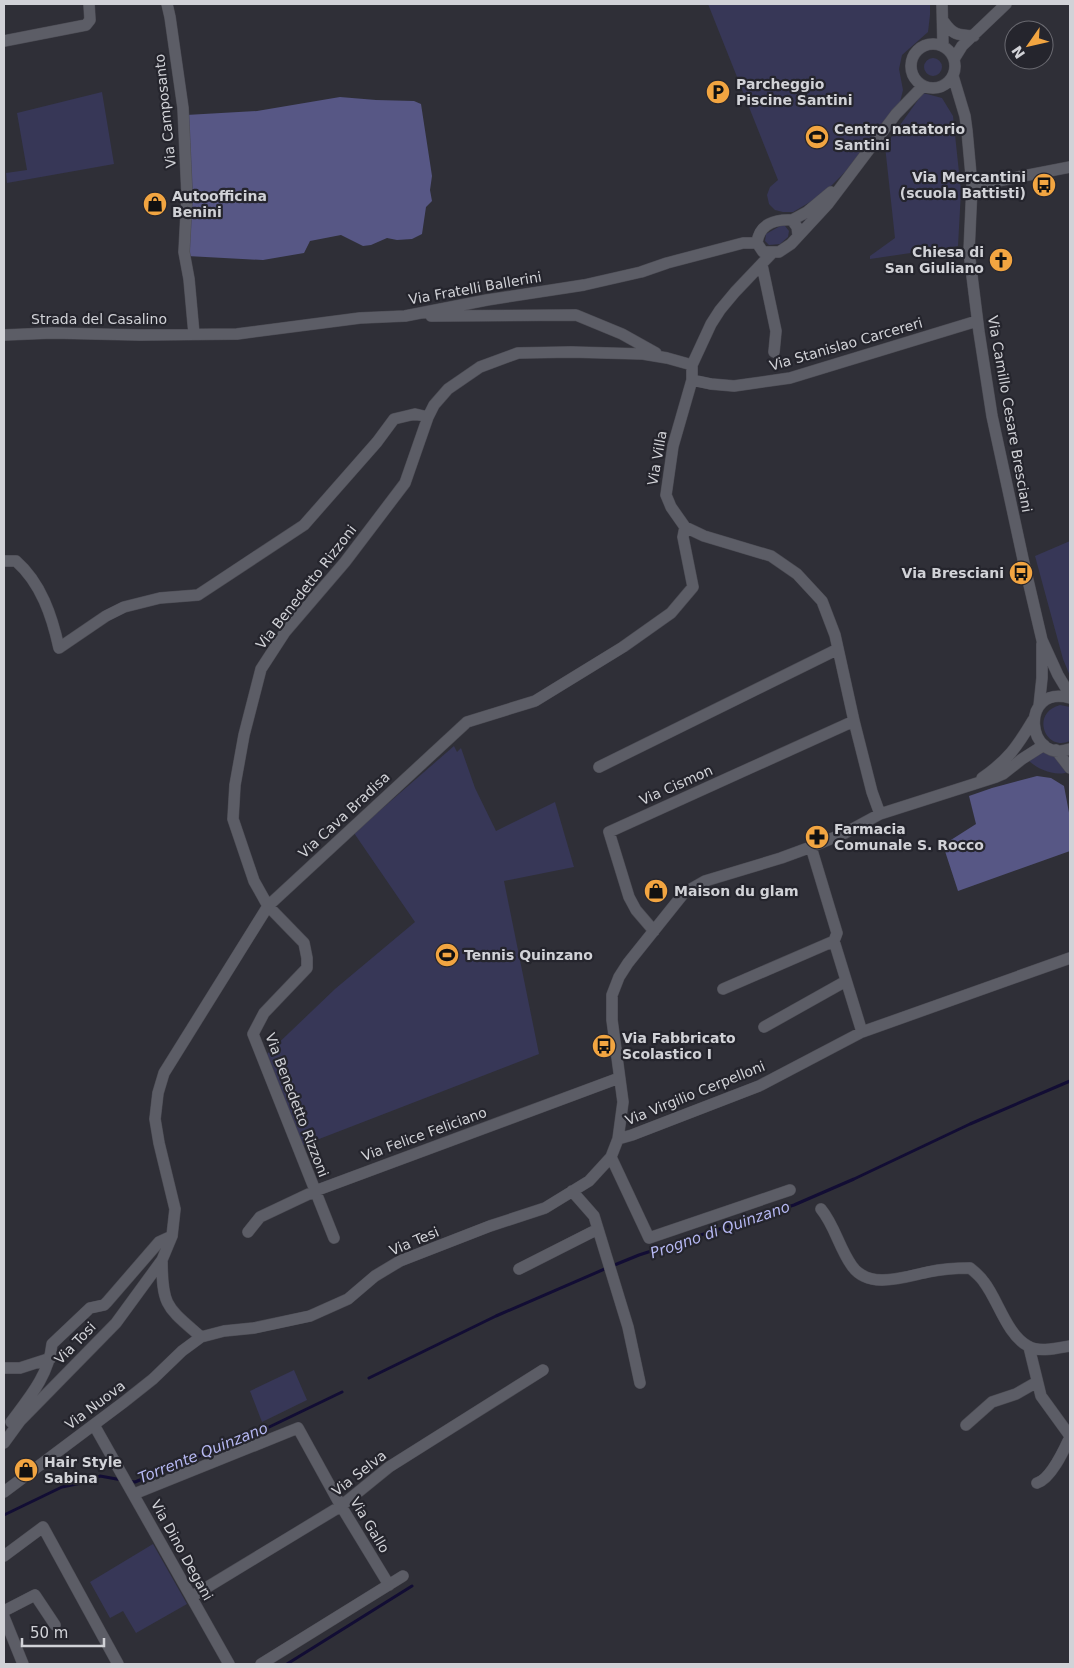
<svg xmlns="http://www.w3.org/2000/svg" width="1074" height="1668" font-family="'DejaVu Sans',sans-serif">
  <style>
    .green { fill: #373757 }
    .forest { fill: #575785 }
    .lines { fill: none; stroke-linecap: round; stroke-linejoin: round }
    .stream { stroke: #120d34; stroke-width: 3 }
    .minor-casing { stroke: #4b4b53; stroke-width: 12 }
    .minor { stroke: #5c5d66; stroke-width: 11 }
    .labels { text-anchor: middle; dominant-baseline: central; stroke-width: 4.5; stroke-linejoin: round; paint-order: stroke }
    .poi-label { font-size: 14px; font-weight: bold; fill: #d1d2d7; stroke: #25252d; text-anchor: start }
    .street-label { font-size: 14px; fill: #d1d2d7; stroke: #25252d }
    .water-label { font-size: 15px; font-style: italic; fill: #b6b8f3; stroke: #25252d }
  </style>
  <rect width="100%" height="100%" fill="#2f2f37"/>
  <!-- green -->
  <path class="green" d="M708,4H930V15L928,32L902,55L899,69L903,90L900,102L845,172L822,195L793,212H783L775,210L769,204L767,195L770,187L778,180Z
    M924 67a9 9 0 1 1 18 0a9 9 0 1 1-18 0Z
    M102,92L114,164L7,183L6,173L27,170L17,113Z
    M923,93L942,98L953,116L961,191L958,246L870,259V256L895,238L885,146Z
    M782,225L785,226L789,231L788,237L780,244L769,245L765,241L766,234Z
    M1070,541V676L1063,659L1035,556Z
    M1060,705L1070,707V741C1045,752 1030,713 1060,705Z
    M454,746L457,752L461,748L475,788L496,831L555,802L574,867L504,881L539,1054L301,1146L267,1054L335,989L415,922L354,833Z
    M1047,752L1053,754L1068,772C1055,777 1037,769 1028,760L1040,753Z
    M294,1370L307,1400L262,1422L250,1391Z
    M153,1544L187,1604L136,1633L123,1611L110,1618L90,1582Z"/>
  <!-- forest -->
  <path class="forest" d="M340,97L376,100L414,101L421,104L432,176L430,190L432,201L426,207L422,234L412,239L397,240L387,238L371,245L363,246L341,235L310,241L304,253L263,260L187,256L186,115L257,111Z
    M1037,776L1051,778L1064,786L1070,818V851L958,891L943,845L976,824L969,796L992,788Z"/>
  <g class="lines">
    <!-- stream -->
    <path class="stream" d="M612,1266L639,1255L794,1205L854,1179L970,1124L1070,1081
      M369,1378L496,1316L607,1268
      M128,1481L135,1482L263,1430L342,1392
      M4,1515L62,1487L91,1481L100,1476L122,1480
      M287,1664L412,1586"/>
    <!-- minor casing -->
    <g class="minor-casing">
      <path id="minor" d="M167,4L170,17L183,108L187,195L184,252L189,279L194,334
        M942,4L943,46
        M944,22C953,35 958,35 974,36
        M4,41L86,25L90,20L89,4
        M911 66a22 22 0 1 1 44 0a22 22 0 1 1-44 0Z
        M954,59L962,46L1006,4
        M953,76L965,116L967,131L972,186L969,252L979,332L992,416L1023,559L1042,640L1058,675L1070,695
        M972,186L1070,167
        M792,220L807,212L831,192
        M798,235L797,227L792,220C775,219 759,224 757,243L763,252H779L791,244L828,204L896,114L923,86
        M772,253L735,292L720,310L711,324L692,365V380L673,446L666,495L671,507L685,527L704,536L771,556L797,574L822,601L835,635L854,721L872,792L880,814
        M762,265L776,331L774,352
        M431,316L576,315L622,334L656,353
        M4,335L52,333L140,335L237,334L360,318L405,316L487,300L584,285L641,272L667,263L743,243H757
        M692,380L711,384L734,386L790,378L977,321
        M4,561H16C41,583 52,616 59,648L106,616L124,607L160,598L198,595L304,525L377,442L394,419L415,414L428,417
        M1070,698C1019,684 1026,765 1070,749
        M1039,706L1042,678V644
        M1056,750L1070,768
        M599,767L838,649
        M982,778C1008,760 1017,747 1033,720
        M811,847L837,933L834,941L862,1032
        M654,931L636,910L629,897L609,832L854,721
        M723,989L834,941
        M764,1027L846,981
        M618,1139L632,1135L759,1086L862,1032L1070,958
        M611,1157L649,1238L790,1190
        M572,1191L594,1216L628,1327L640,1383
        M821,1209C835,1226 839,1248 852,1266C869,1290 904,1277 928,1272C942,1269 956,1268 970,1268C975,1272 980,1276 984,1282C998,1300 1007,1335 1028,1346C1039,1353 1058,1348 1070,1346
        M248,1232L260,1217L315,1191L619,1078
        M334,1238L253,1034L264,1013L307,968V958L304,943L268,906L254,881L233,819L235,785L244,735L261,669L285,632L345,562L405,483L428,417L434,405L448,389L480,367L518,353L571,352L643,354L667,358L692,365
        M162,1260C162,1307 167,1307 201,1337
        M519,1269L598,1229
        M1029,1347L1041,1396L1070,1436
        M4,1368H20L51,1358
        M11,1422C29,1398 49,1375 52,1344L90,1308L104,1305L107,1302L159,1242L172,1236
        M94,1425L229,1664
        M966,1425L992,1402L1016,1394L1037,1382
        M4,1443L20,1421L116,1323L162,1260L172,1236L175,1209L159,1143L155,1119L158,1093L164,1073L268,906L467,722L535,701L623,647L671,613L693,587L683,537L685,527
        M1037,1483C1051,1479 1064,1450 1070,1437
        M4,1492L124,1402L153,1379L182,1351L201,1337L224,1331L254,1328L310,1316L348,1299L375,1276L400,1261L490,1226L545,1208L589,1181L611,1157L618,1139L623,1102L612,1020V995L619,977L628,963L684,893L705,881L781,858L811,847L845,833L880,814L996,777L1003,774L1022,759L1044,745
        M134,1494L298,1428L341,1506L389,1585
        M4,1556L43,1527L118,1664
        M191,1597L341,1506L389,1467L543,1370
        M4,1611L35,1595L55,1625
        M4,1617L23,1664
        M261,1664L403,1576"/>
    </g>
    <!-- minor -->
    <use href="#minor" class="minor"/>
  </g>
  <!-- icons -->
  <defs>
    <g id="parking-disc" transform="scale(1.25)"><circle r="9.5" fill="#f2a541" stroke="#25252d"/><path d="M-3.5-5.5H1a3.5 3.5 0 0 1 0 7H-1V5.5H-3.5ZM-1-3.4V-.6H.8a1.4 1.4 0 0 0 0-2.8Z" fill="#111"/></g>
    <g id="stadium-disc" transform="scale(1.25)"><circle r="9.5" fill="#f2a541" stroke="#25252d"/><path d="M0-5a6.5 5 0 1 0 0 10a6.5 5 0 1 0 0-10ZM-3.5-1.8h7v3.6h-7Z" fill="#111"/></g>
    <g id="bus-disc" transform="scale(1.25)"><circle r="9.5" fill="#f2a541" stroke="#25252d"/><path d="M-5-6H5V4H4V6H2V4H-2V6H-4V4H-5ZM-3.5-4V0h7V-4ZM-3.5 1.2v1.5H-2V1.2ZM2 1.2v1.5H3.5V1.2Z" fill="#111"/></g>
    <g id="shop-disc" transform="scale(1.25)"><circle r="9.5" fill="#f2a541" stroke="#25252d"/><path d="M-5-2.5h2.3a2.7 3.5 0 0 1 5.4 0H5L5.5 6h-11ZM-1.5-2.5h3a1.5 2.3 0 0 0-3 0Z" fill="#111"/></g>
    <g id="church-disc" transform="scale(1.25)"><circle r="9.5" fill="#f2a541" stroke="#25252d"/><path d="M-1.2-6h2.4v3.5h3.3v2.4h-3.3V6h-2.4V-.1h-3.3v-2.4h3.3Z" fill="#111"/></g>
    <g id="pharmacy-disc" transform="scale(1.25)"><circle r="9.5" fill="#f2a541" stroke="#25252d"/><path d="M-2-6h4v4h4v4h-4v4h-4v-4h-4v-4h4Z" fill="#111"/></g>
  </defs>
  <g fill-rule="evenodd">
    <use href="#parking-disc" x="718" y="92"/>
    <use href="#stadium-disc" x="817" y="137"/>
    <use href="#bus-disc" x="1044" y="185"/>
    <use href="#shop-disc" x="155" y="204"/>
    <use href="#church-disc" x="1001" y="260"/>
    <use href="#bus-disc" x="1021" y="573"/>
    <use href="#pharmacy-disc" x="817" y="837"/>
    <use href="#shop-disc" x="656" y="891"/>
    <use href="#stadium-disc" x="447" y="955"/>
    <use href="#bus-disc" x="604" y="1046"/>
    <use href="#shop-disc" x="26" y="1470"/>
  </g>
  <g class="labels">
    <!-- poi labels -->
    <g class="poi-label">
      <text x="736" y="84">Parcheggio<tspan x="736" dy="16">Piscine Santini</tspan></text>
      <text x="834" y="129">Centro natatorio<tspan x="834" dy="16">Santini</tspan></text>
      <text x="1026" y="177" text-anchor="end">Via Mercantini<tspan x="1026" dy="16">(scuola Battisti)</tspan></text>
      <text x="172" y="196">Autoofficina<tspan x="172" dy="16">Benini</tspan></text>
      <text x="984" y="252" text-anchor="end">Chiesa di<tspan x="984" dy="16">San Giuliano</tspan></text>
      <text x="1004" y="573" text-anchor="end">Via Bresciani</text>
      <text x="834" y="829">Farmacia<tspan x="834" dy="16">Comunale S. Rocco</tspan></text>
      <text x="674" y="891">Maison du glam</text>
      <text x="464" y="955">Tennis Quinzano</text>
      <text x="622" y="1038">Via Fabbricato<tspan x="622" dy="16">Scolastico I</tspan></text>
      <text x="44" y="1462">Hair Style<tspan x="44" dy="16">Sabina</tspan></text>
    </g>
    <!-- street labels -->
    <g class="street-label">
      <text transform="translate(165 111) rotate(-96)">Via Camposanto</text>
      <text transform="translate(475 288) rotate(-10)">Via Fratelli Ballerini</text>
      <text x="99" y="319">Strada del Casalino</text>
      <text transform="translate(846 344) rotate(-16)">Via Stanislao Carcereri</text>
      <text transform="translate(1010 414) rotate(80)">Via Camillo Cesare Bresciani</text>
      <text transform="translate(657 458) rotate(-80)">Via Villa</text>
      <text transform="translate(306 587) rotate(-52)">Via Benedetto Rizzoni</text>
      <text transform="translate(676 785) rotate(-24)">Via Cismon</text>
      <text transform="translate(344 815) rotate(-43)">Via Cava Bradisa</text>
      <text transform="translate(695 1093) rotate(-22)">Via Virgilio Cerpelloni</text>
      <text transform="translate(297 1105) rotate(69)">Via Benedetto Rizzoni</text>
      <text transform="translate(424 1134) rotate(-20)">Via Felice Feliciano</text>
      <text transform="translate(414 1241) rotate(-23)">Via Tesi</text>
      <text transform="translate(75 1343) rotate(-46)">Via Tosi</text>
      <text transform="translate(95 1405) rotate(-37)">Via Nuova</text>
      <text transform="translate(359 1473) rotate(-38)">Via Selva</text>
      <text transform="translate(370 1525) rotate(59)">Via Gallo</text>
      <text transform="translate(182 1550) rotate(61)">Via Dino Degani</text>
    </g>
    <!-- water labels -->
    <g class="water-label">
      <text transform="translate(720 1230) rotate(-19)">Progno di Quinzano</text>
      <text transform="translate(203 1453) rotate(-22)">Torrente Quinzano</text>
    </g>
  </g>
  <!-- border -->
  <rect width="1074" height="1668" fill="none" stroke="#d1d2d7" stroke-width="10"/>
  <!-- north arrow -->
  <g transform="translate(1029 45) rotate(236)"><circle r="24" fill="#25252d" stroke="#6a6a71"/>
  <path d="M0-4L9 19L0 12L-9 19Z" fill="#f2a541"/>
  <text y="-8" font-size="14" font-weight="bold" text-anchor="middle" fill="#d1d2d7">N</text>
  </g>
  <!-- scale -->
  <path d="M22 1638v8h82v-8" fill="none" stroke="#d1d2d7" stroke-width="2.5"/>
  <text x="30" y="1638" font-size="15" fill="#d1d2d7" stroke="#25252d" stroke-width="4" paint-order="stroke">50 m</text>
</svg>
